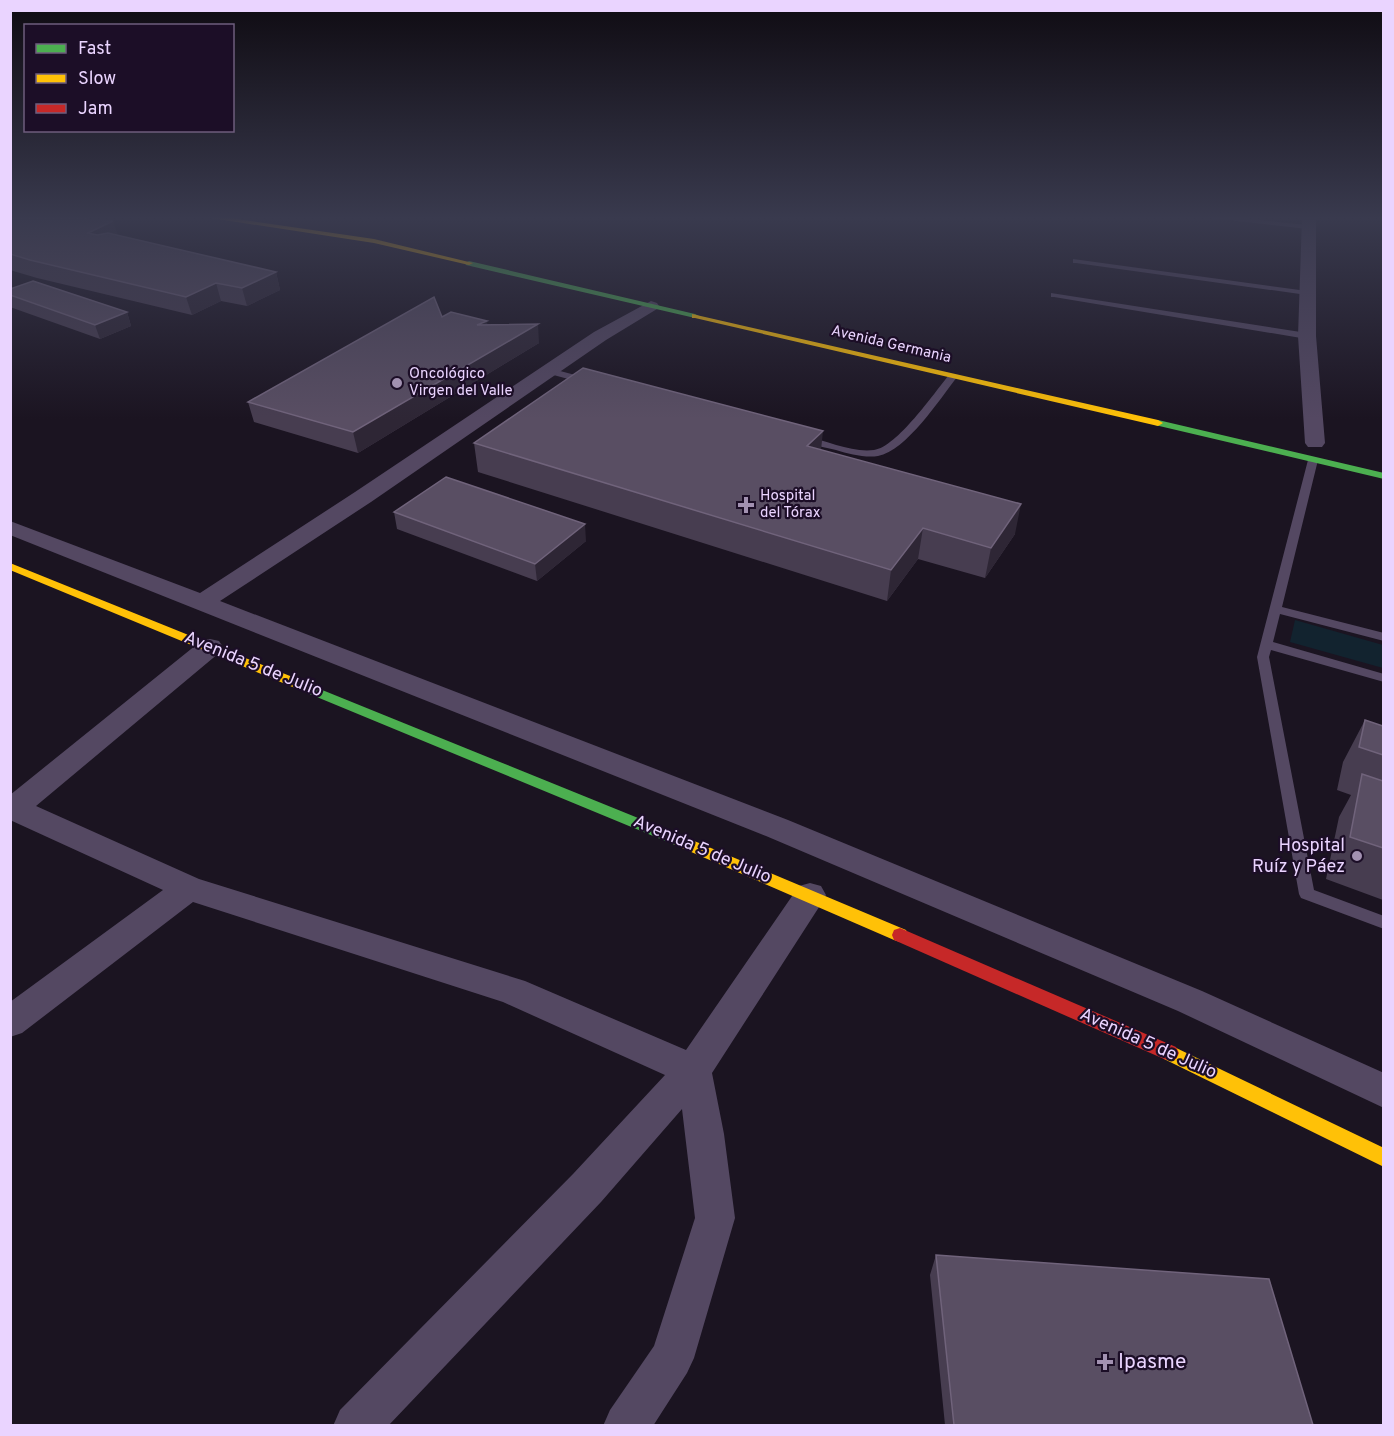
<svg xmlns="http://www.w3.org/2000/svg" width="1394" height="1436" font-family="Overpass,sans-serif">
  <style>
    .green { fill: #12232f }
    .lines { fill: none; stroke-linecap: round; stroke-linejoin: round }
    .lane { fill: #544862; fill-rule: evenodd }
    .street { fill: #544862; fill-rule: evenodd }
    .fast { fill: #4caf50; fill-rule: evenodd }
    .slow { fill: #ffc107; fill-rule: evenodd }
    .jam { fill: #c62828; fill-rule: evenodd }
    .wall { fill: #473d50 }
    .shaded-wall { fill: #2e2635 }
    .building { fill: #594e63; stroke: #70637b; stroke-width: 1.5 }
    .poi-dot { fill: #a291b1; stroke: #1c0e27; stroke-width: 2 }
    .labels { text-anchor: middle; dominant-baseline: central; stroke-width: 4.5; stroke-linejoin: round; paint-order: stroke }
    .far-street-label { font-size: 15px; fill: #ead4ff; stroke: #1c0e27 }
    .far-poi-label { font-size: 15px; fill: #ead4ff; stroke: #1c0e27; text-anchor: start }
    .street-label { font-size: 18px; fill: #ead4ff; stroke: #1c0e27 }
    .poi-label { font-size: 18px; fill: #ead4ff; stroke: #1c0e27; text-anchor: end }
    .near-poi-label { font-size: 21px; fill: #ead4ff; stroke: #1c0e27; text-anchor: start }
  </style>
  <rect width="100%" height="100%" fill="#1b1421"/>
  <!-- green -->
  <path class="green" d="M1295,620L1383,645V668L1290,642Z"/>
  <g class="lines">
    <!-- lane -->
    <path class="lane" d="M1211,218H1239L1308,225L1312,227L1308,229Z
      M1073,259L1307,291L1311,293L1307,295L1076,263H1073Z
      M1051,293L1307,333L1311,336L1307,339L1054,297H1051Z
      M549,368L590,379L592,381L587,384L546,373V369Z
      M952,374L957,377C940,399 906,451 878,456C865,458 849,454 836,450C825,447 810,446 801,439L806,436C827,441 853,453 874,450C897,447 934,393 949,375Z
      M1313,457L1318,460L1282,607L1384,633V641L1280,614L1273,642L1384,674V682L1271,650L1269,657L1314,890L1384,916V929L1301,898L1299,894L1257,657L1308,460Z"/>
    <!-- street -->
    <path class="street" d="M1302,218H1316V336L1325,443L1322,447H1308L1305,443L1298,336Z
      M651,301L657,303L659,306L657,309L606,340L371,502L220,601L788,820L1202,991L1384,1073V1108L1178,1011L766,836L10,535V521L200,593L355,492L594,332Z
      M210,639L219,641L223,647L219,653L36,806L199,879L525,981L686,1050L799,886L810,883L821,886L826,895L821,904L712,1073L724,1134L735,1218L694,1358L687,1373L653,1426H603L610,1410L654,1346L695,1218L682,1109L601,1202L388,1426H333L340,1410L573,1174L665,1075L503,1002L193,902L22,1033L10,1037V1002L163,890L10,820V795L201,641Z"/>
    <!-- fast -->
    <path class="fast" d="M469,261L695,314L699,316L695,318L466,265L465,263Z
      M1158,420L1384,473V479L1155,425L1153,423Z
      M300,681L685,837L688,841L685,845H675L295,688L293,685Z"/>
    <!-- slow -->
    <path class="slow" d="M211,218H231L374,239L473,263L469,265L374,243Z
      M692,314L1158,420L1163,423L1158,426L695,318H692Z
      M10,563L305,682L307,685L305,688H295L10,570Z
      M680,835L906,930L908,935L906,940L900,942L894,940L675,845L672,841L675,837Z
      M1170,1045L1384,1148V1167L1164,1059L1161,1053L1164,1047Z"/>
    <!-- jam -->
    <path class="jam" d="M900,928L1176,1047L1179,1053L1176,1059L1170,1061L1164,1059L894,940L892,935L894,930Z"/>
  </g>
  <!-- wall -->
  <path class="wall" d="M10,218L118,235L276,272L280,290L247,306L221,301L192,315L37,278L10,270Z
    M10,289L127,312L131,326L100,339L10,307Z
    M487,325L539,343L358,453L254,422L248,402Z
    M474,443L821,450L1015,534L985,578L918,559L887,601L478,472Z
    M394,512L586,541L537,581L397,529Z
    M1365,720L1383,726V900L1326,879L1339,817L1351,795L1337,790L1343,762Z
    M936,1255L1313,1425H945L930,1275Z"/>
  <!-- shaded-wall -->
  <path class="shaded-wall" d="M113,221L119,238L94,250L88,233Z
    M276,272L280,290L247,306L242,288Z
    M216,283L221,301L192,315L186,297Z
    M127,312L131,326L100,339L95,325Z
    M487,321L489,340L477,325Z
    M538,324L539,343L358,453L353,432Z
    M823,431L820,460L807,446Z
    M1021,504L1015,534L985,578L991,548Z
    M585,524L586,541L537,581L535,564Z
    M923,528L918,559L887,601L891,570Z"/>
  <!-- building -->
  <path class="building" d="M10,218H81L91,220L113,221L88,233L97,235L108,233L276,272L242,288L216,283L186,297L30,260L10,254Z
    M33,281L127,312L95,325L10,295V289Z
    M434,297L442,317L451,312L487,321L477,325L538,324L353,432L248,402Z
    M583,368L823,431L807,446L1021,504L991,548L923,528L891,570L474,443Z
    M446,477L585,524L535,564L394,512Z
    M1365,720L1383,726V755L1359,747Z
    M1362,774L1383,781V848L1350,837Z
    M936,1255L1269,1279L1313,1425H954Z"/>
  <!-- sky -->
  <linearGradient id="sky" x2="0" y2="1"><stop stop-color="#0f0b12"/><stop offset="0.52" stop-color="#393a4e"/><stop offset="1" stop-color="#393a4e" stop-opacity="0"/></linearGradient>
  <rect width="1394" height="419" fill="url(#sky)"/>
  <!-- markers -->
  <g class="poi-dot">
    <circle cx="397" cy="383" r="6"/>
    <path d="M743 496h6v6h6v6h-6v6h-6v-6h-6v-6h6z"/>
    <circle cx="1357" cy="856" r="6"/>
    <path d="M1102 1353h6v6h6v6h-6v6h-6v-6h-6v-6h6z"/>
  </g>
  <g class="labels">
    <!-- far-street labels -->
    <g class="far-street-label">
      <text transform="translate(891 345) rotate(13)">Avenida Germania</text>
    </g>
    <!-- far-poi labels -->
    <g class="far-poi-label">
      <text x="409" y="374">Oncológico<tspan x="409" dy="17">Virgen del Valle</tspan></text>
      <text x="760" y="496">Hospital<tspan x="760" dy="17">del Tórax</tspan></text>
    </g>
    <!-- street labels -->
    <g class="street-label">
      <text transform="translate(253 665) rotate(22)">Avenida 5 de Julio</text>
      <text transform="translate(702 850) rotate(23)">Avenida 5 de Julio</text>
      <text transform="translate(1148 1044) rotate(24)">Avenida 5 de Julio</text>
    </g>
    <!-- poi labels -->
    <g class="poi-label">
      <text x="1345" y="846">Hospital<tspan x="1345" dy="21">Ruíz y Páez</tspan></text>
    </g>
    <!-- near-poi labels -->
    <g class="near-poi-label">
      <text x="1118" y="1362">Ipasme</text>
    </g>
  </g>
  <!-- border -->
  <rect width="1394" height="1436" fill="none" stroke="#ead4ff" stroke-width="24"/>
  <!-- legend -->
  <rect x="24" y="24" width="210" height="108" fill="#1c0e27" stroke="#6e5d7d" stroke-width="1.5"/>
  <rect x="36" y="44" width="30" height="9" fill="#4caf50" stroke="#6e5d7d" stroke-width="1.5"/>
  <text x="78" y="54" font-size="18" fill="#ead4ff">Fast</text>
  <rect x="36" y="74" width="30" height="9" fill="#ffc107" stroke="#6e5d7d" stroke-width="1.5"/>
  <text x="78" y="84" font-size="18" fill="#ead4ff">Slow</text>
  <rect x="36" y="104" width="30" height="9" fill="#c62828" stroke="#6e5d7d" stroke-width="1.5"/>
  <text x="78" y="114" font-size="18" fill="#ead4ff">Jam</text>
</svg>
